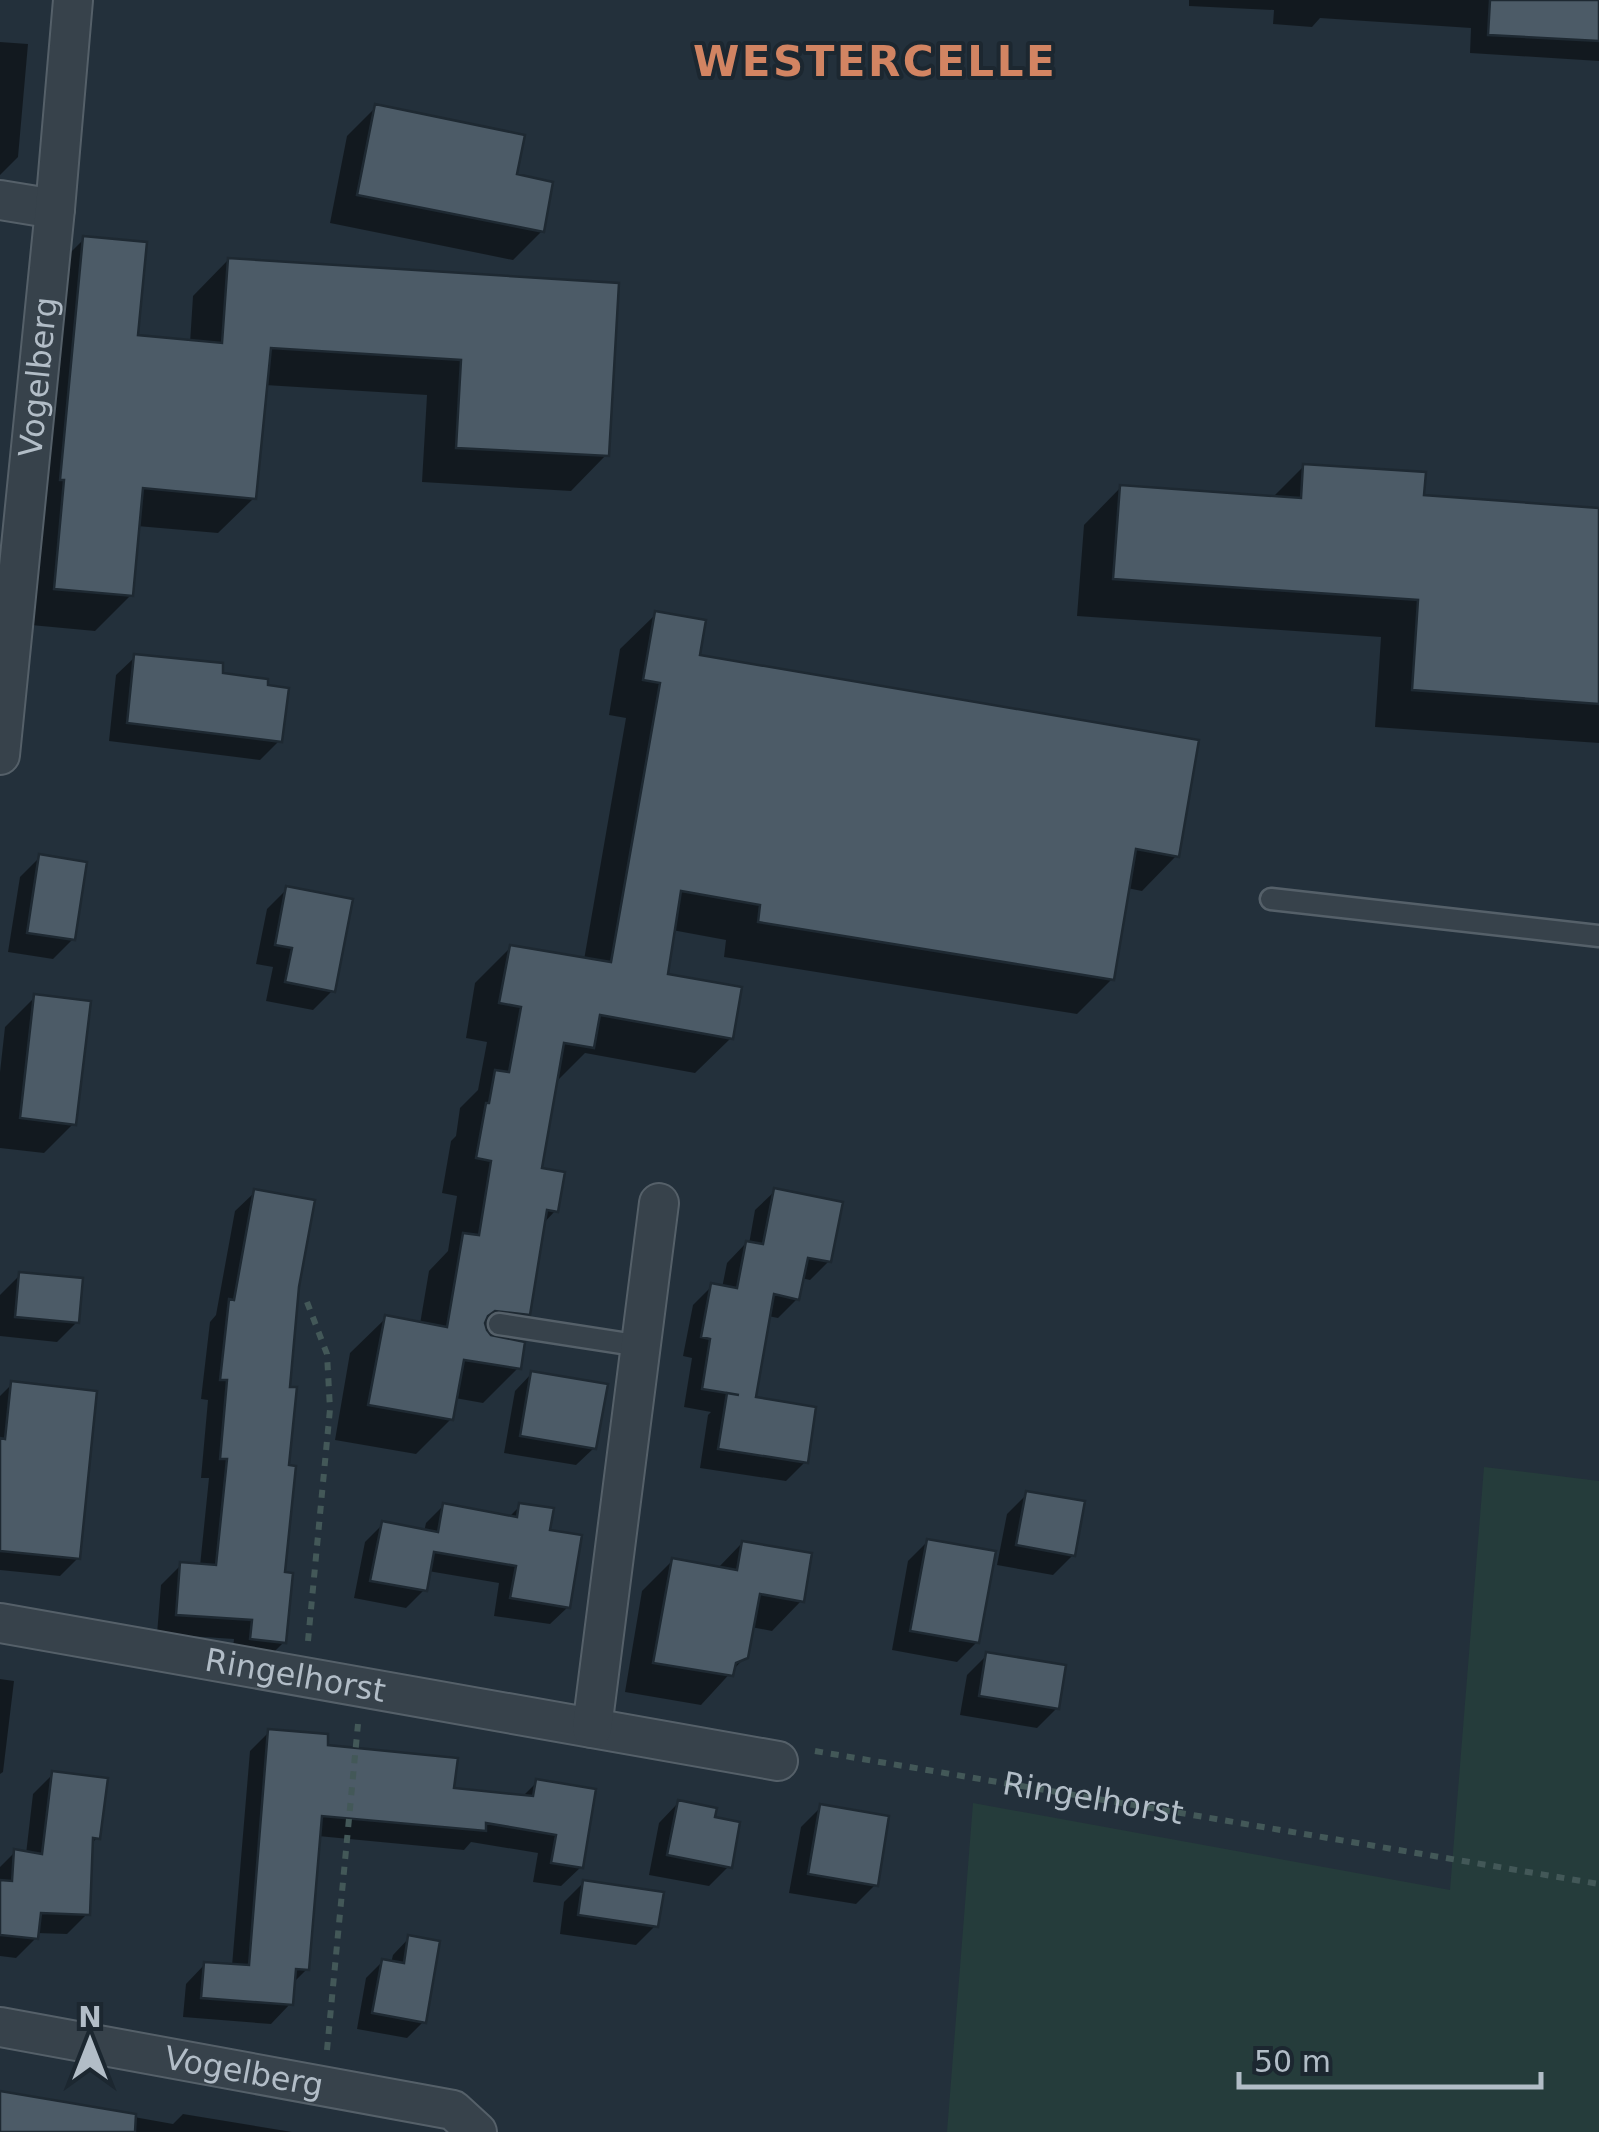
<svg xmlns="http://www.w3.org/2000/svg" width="1599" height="2132" font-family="'DejaVu Sans',sans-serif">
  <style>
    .green { fill: #253c3b }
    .shadow { fill: #0007 }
    .building { fill: #4c5b67; stroke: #1e2932; stroke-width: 2.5 }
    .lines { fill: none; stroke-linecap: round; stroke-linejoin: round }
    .lane-casing { stroke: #556069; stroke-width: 25 }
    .street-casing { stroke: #556069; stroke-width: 42 }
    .path { stroke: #435858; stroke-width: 6; stroke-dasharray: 8 8; stroke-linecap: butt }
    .lane { stroke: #37424b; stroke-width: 20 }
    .street { stroke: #37424b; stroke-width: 38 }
    .labels { text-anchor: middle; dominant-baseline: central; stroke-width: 8; stroke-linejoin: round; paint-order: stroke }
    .street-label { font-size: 32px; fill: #b2bdc7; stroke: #1c2730 }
    .district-label { font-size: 42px; font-weight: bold; letter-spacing: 2.5px; fill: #d28462; stroke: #1c2730 }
  </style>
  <rect width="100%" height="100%" fill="#23303b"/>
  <!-- green -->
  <path class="green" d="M1484,1467L1599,1481V2132H947L973,1803L1450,1890Z"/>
  <!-- shadow -->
  <path class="shadow" d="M1189,0H1599V61L1470,53L1471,28L1320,18L1312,27L1273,24L1274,10L1189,6Z
    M0,42L28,44L18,157L0,175Z
    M376,107L514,176L542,231L513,260L330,223L347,136Z
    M84,239L135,337L190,343L193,296L228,260L616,286L606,455L571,491L422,482L427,395L265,385L254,498L218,533L137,526L131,595L95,631L20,624L48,275Z
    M1304,466L1422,498L1599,510V743L1375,727L1381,637L1077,616L1084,525L1121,487L1272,498Z
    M656,614L697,657L1177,855L1142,891L1127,888L1112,979L1077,1014L724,957L726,940L672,930L665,976L731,1038L695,1073L585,1053L556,1082L539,1170L555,1211L542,1225L527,1314L501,1340L518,1368L483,1403L455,1398L451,1419L416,1454L335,1440L350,1353L386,1318L420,1324L429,1271L448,1251L457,1196L442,1193L451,1141L456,1136L460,1108L478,1090L487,1042L466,1038L475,983L511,947L584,960L626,718L609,715L620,649Z
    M135,657L220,675L279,741L260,760L109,741L116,675Z
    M40,857L73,939L53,959L8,952L20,877Z
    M287,889L333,990L313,1010L266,1001L273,967L256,964L267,909Z
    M35,997L74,1123L44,1153L0,1148V1072L5,1027Z
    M775,1191L829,1261L810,1280L801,1278L797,1299L778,1318L768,1316L753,1399L806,1461L786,1481L700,1468L708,1415L711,1412L684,1407L692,1358L683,1356L693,1305L712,1286L722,1288L727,1263L746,1243L749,1244L755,1210Z
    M255,1192L297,1286L287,1390L282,1574L284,1642L264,1662L232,1659L234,1639L157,1634L161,1585L181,1565L200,1566L209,1478H201L208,1400L201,1399L210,1322L216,1315L235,1211Z
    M20,1275L77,1322L57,1342L0,1336V1295Z
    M532,1373L594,1448L576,1465L504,1453L515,1391Z
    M12,1384L78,1558L60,1576L0,1570V1396Z
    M1027,1494L1073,1555L1053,1575L997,1565L1007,1514Z
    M443,1506L508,1518L520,1506L547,1532L568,1607L550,1624L494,1616L499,1583L428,1571L424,1590L406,1608L354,1598L365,1542L383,1524L424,1532L426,1523Z
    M928,1541L977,1642L957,1662L892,1650L908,1561Z
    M742,1543L801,1601L772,1631L751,1627L746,1656L701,1705L625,1692L642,1591L672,1561L717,1569Z
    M987,1655L1057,1708L1037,1728L960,1715L967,1675Z
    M0,1679L14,1681L3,1772L0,1774Z
    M269,1732L325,1747L452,1790L522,1797L537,1782L581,1867L561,1886L533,1882L538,1853L471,1842L464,1850L318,1836L307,1969L292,1984L290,2004L271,2024L183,2017L186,1984L205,1964L232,1966L250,1751Z
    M53,1774L98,1837L90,1845L87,1914L67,1934L36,1933V1938L16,1958L0,1956V1867L15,1852L26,1854L33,1794Z
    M678,1803L712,1819L729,1866L709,1886L649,1875L659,1823Z
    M821,1807L876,1884L856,1904L789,1893L801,1827Z
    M584,1882L656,1925L636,1945L560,1934L564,1902Z
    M409,1938L423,2022L407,2038L357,2029L366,1978L382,1962L391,1963L393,1955Z
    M0,2093L173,2124L183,2114L292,2132H0Z"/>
  <!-- building -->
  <path class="building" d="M1490,0H1599V41L1488,35Z
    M375,104L525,135L517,174L553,182L544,232L357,195Z
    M83,236L147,242L138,335L222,343L228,258L619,283L609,456L456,448L461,360L271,348L256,499L143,488L133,596L54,589L64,480H60Z
    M1303,464L1426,472L1424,495L1599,508V704L1412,690L1418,600L1113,579L1120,485L1301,498Z
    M655,611L706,620L700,655L1199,740L1179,857L1136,849L1114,980L758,922L760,905L681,891L668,974L742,987L733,1039L600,1015L594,1048L564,1043L542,1168L565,1172L558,1212L547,1210L530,1315L495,1311L488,1316L485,1323L487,1330L491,1335L525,1342L521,1369L464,1360L453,1420L368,1405L385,1315L447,1327L463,1233L479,1235L491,1161L476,1158L486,1103H489L495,1070L509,1072L521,1007L499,1003L510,945L611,962L660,683L643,680Z
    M134,654L223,663V673L268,679V685L289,688L282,742L127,723Z
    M39,854L87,862L75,940L27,933Z
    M286,886L353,899L335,992L285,982L292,948L275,945Z
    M34,994L91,1001L76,1125L20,1118Z
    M774,1188L843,1202L831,1262L808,1258L799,1300L774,1294L756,1397L816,1407L808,1463L718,1449L727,1393L739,1395L702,1389L710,1339L701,1337L711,1283L737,1288L746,1241L763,1244Z
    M254,1189L315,1200L299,1287L290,1387H297L289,1465L296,1466L285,1572L293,1573L286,1643L250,1639L252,1620L176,1615L180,1562L216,1565L227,1459H220L227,1380H220L229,1299L234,1300Z
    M19,1272L83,1278L79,1323L15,1317Z
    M531,1371L608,1384L596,1449L520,1436Z
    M11,1381L97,1391L80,1559L0,1551V1438L5,1439Z
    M1026,1491L1085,1501L1075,1556L1016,1545Z
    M443,1503L517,1517L519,1503L554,1508L550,1530L582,1535L570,1608L510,1598L516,1566L434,1552L427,1591L370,1581L382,1521L438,1532Z
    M927,1539L996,1551L979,1643L910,1631Z
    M742,1541L812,1553L804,1602L760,1594L748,1658L736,1663L733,1676L653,1663L672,1558L737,1570Z
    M986,1652L1066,1665L1059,1709L979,1696Z
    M268,1729L328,1734V1745L458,1758L454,1788L533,1796L536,1779L596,1789L583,1868L551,1863L556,1835L486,1823V1831L322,1816L309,1970L296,1969L293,2005L201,1998L204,1962L249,1965Z
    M52,1771L108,1778L100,1839L93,1838L90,1915L41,1913L38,1939L0,1935V1880L12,1881L14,1849L42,1854Z
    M678,1800L717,1808L715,1817L740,1822L732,1868L667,1855Z
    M820,1804L889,1816L878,1886L808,1874Z
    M583,1880L664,1892L658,1927L578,1915Z
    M408,1935L440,1941L426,2023L372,2013L382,1959L404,1963Z
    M0,2091L136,2114L135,2132H0Z"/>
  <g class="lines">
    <!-- lane casing -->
    <g class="lane-casing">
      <path id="lane" d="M1271,899L1599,936
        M499,1324L641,1346"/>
    </g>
    <!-- street casing -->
    <g class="street-casing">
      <g id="street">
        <path d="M0,200L55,209"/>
        <path id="s2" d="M0,755L55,209L73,0"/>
        <path id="s3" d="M0,1623L778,1761"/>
        <path d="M592,1728L659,1203"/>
        <path id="s4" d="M0,2027L453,2110L477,2132"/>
      </g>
    </g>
    <!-- path -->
    <g class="path">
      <path d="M307,1302L327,1354L330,1409L308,1641"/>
      <path id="s1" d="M815,1751L1599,1884"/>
      <path d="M327,2050L358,1724"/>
    </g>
    <!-- lane -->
    <use href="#lane" class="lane"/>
    <!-- street -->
    <use href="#street" class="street"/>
  </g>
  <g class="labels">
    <!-- street labels -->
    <g class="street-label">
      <text stroke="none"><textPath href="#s2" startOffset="380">Vogelberg</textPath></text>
      <text stroke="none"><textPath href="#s3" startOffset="300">Ringelhorst</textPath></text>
      <text stroke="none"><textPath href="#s1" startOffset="282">Ringelhorst</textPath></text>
      <text stroke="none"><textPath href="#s4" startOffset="248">Vogelberg</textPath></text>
    </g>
    <!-- district labels -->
    <g class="district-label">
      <text x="875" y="61">WESTERCELLE</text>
    </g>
  </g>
  <!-- north arrow -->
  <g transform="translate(90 2042)" stroke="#1c2730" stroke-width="8" paint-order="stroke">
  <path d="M0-8L18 38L0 25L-18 38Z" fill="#b2bdc7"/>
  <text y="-15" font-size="28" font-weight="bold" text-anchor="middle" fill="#b2bdc7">N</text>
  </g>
  <!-- scale -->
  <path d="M1239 2072v15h302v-15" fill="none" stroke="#b2bdc7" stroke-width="5"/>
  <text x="1254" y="2072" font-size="30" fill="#b2bdc7" stroke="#1c2730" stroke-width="8" paint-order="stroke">50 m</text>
</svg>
